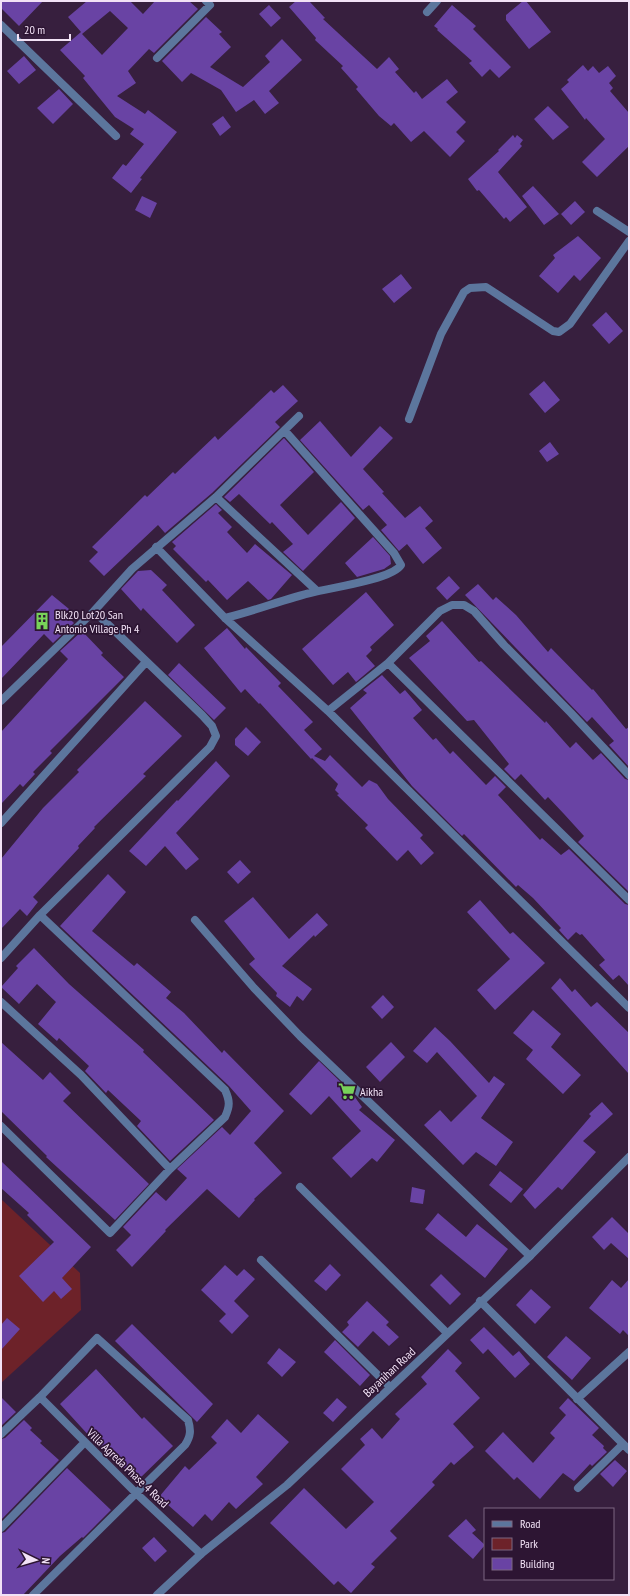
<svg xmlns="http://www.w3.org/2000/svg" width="630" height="1596" font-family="'PT Sans Narrow',sans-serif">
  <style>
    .green { fill: #6d2229 }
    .building { fill: #6943a4; fill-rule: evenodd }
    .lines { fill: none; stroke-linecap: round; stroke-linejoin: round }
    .minor { stroke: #5c769d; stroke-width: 8 }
    .tertiary { stroke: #5c769d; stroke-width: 8 }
    .labels { text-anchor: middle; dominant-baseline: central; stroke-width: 3.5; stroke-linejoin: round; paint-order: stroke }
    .poi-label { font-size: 12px; fill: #f2e2f6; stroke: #2d1533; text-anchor: start }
    .street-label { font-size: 12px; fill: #f2e2f6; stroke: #2d1533 }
  </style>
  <rect width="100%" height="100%" fill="#371f3e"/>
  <!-- green -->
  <path class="green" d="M1,1199L80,1273L81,1310L1,1383Z"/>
  <!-- building -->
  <path class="building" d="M1,1H43L19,26L1,8Z
    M87,1H130L143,14L155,1H189L198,9L154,53L149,49L128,71L136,83L117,96L145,114L148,110L177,132L140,178L142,179L131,193L112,178L123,164L126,166L144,144L130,134L134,129L115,117L83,78L85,76L60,50L81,32L68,17ZM110,11L128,28L102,55L82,34Z
    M296,1H309L325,18L323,19L377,69L389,57L399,69L395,72L414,93L416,91L422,99L447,79L458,92L446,102L466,122L456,132L465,141L450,157L424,131L411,142L394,123L391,126L379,116L356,89L358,87L341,68L343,66L315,40L316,38L289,7Z
    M523,1H526L551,32L529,49L506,20V15Z
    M269,5L281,18L271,27L259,14Z
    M452,5L476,26L473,29L511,67L499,78L490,69L482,77L469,63L472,61L437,30L438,29L434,26Z
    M206,17L222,32L219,34L231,47L210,67L243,87L270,62L265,56L282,39L302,60L269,91L279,103L265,114L254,100L236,112L221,90L191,73L182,82L162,61Z
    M24,56L36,70L19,84L7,71Z
    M583,65L588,71L593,66L599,73L608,66L616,76L609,83L613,88L610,91L629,113V146L597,177L582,162L605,139L586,118L585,120L561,89L569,82L567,80Z
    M59,89L73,104L53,124L37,108Z
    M548,106L569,127L553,140L534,119Z
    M223,116L231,127L220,136L212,124Z
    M513,135L515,138L517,135L523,140L520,144L522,146L498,172L527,207L510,222L506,217L504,219L479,190L477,191L468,179L499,151L498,150Z
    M533,186L559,214L544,225L522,196Z
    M142,196L157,203L150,218L135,210Z
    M575,201L585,212L571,225L561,214Z
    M578,236L601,258L580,281L574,275L558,293L539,276L555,258L553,255Z
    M401,274L412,288L394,303L382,289Z
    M606,312L623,331L609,344L592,325Z
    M544,381L560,400L545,413L529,394Z
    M283,385L298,401L275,422L280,427L212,493L165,533L158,525L104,576L89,561L98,552L92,547L145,495L147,497L173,472L175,474L215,436L218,440L271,390L274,393Z
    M320,421L351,457L380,426L393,438L363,469L384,492L382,493L405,518L420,506L433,521L425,528L442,548L423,564L407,544L399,551L381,530L387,525L369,505L363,510L300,440Z
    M284,438L314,472L280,505L308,535L341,502L355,518L303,571L283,552L293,544L272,522L270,524L239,494L230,502L224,497Z
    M550,442L559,454L547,462L539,451Z
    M216,504L222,510L218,513L232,527L227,532L247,553L255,544L292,575L271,599L268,600L248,581L227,600L208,580L206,582L173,549L176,546L172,542Z
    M373,537L390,556L391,564L384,569L357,577L345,563Z
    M151,570L167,585L162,590L195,625L177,643L143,608L141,611L121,589L138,571Z
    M449,576L460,588L447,600L436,588Z
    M478,584L493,600L496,597L516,615L548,652L551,648L592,690L593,689L626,729L629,727V767L609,745L614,741L592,717L587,722L465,595Z
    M366,592L394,625L370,647L372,650L366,656L375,666L356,682L348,672L333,685L302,649Z
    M52,595L69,609L65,614L74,623L53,643L44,634L1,679V647Z
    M442,621L479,662L481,661L545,723L546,721L570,748L576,742L593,760L601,753L625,779L629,780V892L578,842L584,836L564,814L548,797L545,800L521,774L515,780L504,769L509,764L474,720L467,721L409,658L430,641L426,636Z
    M227,628L245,649L246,647L281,683L278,686L313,722L304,730L322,749L314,756L325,761L330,755L362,787L369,780L377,784L388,799L423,835L420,838L434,853L421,865L408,850L397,861L365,828L368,825L337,795L339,794L335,790L338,784L312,758L311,759L260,703L259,704L245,689L241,693L204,648Z
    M82,631L103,653L101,655L124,677L50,751L52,753L33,772L35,774L23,787L20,784L1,804V732L68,659L60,651Z
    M179,663L226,708L214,720L168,675Z
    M382,675L400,694L405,690L422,710L413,718L433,740L436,738L450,754L453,751L486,785L495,776L506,787L498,795L540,840L542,838L561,855L569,849L625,904L629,905V986L619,975L613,980L599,965L605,960L582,934L580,935L576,932L568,940L559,930L561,928L533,898L518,885L516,887L464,834L462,836L412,786L350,708L367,693L363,690Z
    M145,701L182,736L143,774L146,776L94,827L95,828L78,846L79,848L33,897L38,902L27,916L20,909L1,929V859L43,808L79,772L77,770Z
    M246,727L261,742L248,756L235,745V739Z
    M216,761L230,776L176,833L199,859L186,870L165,846L146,866L129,851L177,800L178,801Z
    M240,860L251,872L238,884L227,872Z
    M108,874L126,892L92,931L134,966L137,963L171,992L166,998L184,1013L222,1053L224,1050L284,1111L254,1143L282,1173L254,1199L255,1200L239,1218L207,1189L165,1230L166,1231L132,1267L116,1250L131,1235L123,1227L156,1192L166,1201L187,1178L177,1169L222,1127L230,1135L251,1111L229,1086L60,926Z
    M253,897L289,939L317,913L328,925L315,937L314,935L282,966L312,989L303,1001L297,996L290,1007L276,996L277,993L249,964L255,959L224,921Z
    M480,900L510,934L513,932L545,963L495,1010L477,990L510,959L467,912Z
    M34,948L69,984L144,1050L143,1052L214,1120L170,1161L137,1126L141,1121L108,1090L106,1093L85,1071L89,1066L59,1038L57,1041L38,1024L56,1002L37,984L19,1004L1,987L18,968L16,966Z
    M560,978L572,992L575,989L591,1007L597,1002L629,1033V1074L551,988Z
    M383,995L394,1007L382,1019L371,1007Z
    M533,1010L561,1034L551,1047L581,1075L563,1094L526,1059L533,1050L513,1033Z
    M435,1027L450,1041L489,1083L494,1076L505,1084L481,1118L513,1142L496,1166L476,1152L463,1165L424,1125L440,1110L451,1122L477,1096L437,1052L427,1063L413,1051Z
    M1,1042L43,1080L50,1072L71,1093L63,1101L149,1184L115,1220L46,1157L47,1156L1,1111Z
    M391,1042L405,1057L380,1082L366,1067Z
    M319,1061L352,1093L362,1107L359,1110L395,1140L377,1162L372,1158L351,1178L332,1158L361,1131L329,1096L311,1115L289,1094Z
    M602,1102L613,1114L583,1141L596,1152L562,1190L558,1187L535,1209L523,1195L591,1116L589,1114Z
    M1,1161L91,1247L62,1278L72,1289L61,1299L54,1291L43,1302L19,1276L54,1242L27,1215L29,1213L1,1188Z
    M500,1171L523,1189L511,1203L489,1185Z
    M412,1187L425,1190L423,1204L410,1202Z
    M438,1213L466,1237L477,1224L508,1249L485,1278L425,1229Z
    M612,1217L629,1234V1259L611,1243L604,1250L592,1237Z
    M330,1264L341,1275L326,1291L314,1281Z
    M225,1265L237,1276L244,1269L255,1279L234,1301L249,1316L232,1334L219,1321L226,1314L201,1290Z
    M441,1274L461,1294L450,1305L430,1285Z
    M629,1279V1336L623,1330L620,1334L589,1308L612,1280L621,1288Z
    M531,1289L551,1307L535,1324L516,1305Z
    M367,1301L389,1322L386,1325L399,1337L389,1346L373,1331L358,1347L342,1332L349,1325L347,1322Z
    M7,1318L20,1329L1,1350V1325Z
    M132,1324L213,1404L197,1422L115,1341Z
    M484,1327L513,1356L519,1351L530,1364L515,1378L488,1349L483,1354L470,1340Z
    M566,1336L591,1358L572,1380L547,1357Z
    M335,1340L370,1375L360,1386L324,1352Z
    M279,1348L296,1362L282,1377L267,1363Z
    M448,1349L462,1363L455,1371L480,1398L453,1424L474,1447L454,1465L451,1462L432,1482L435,1485L390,1531L397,1538L371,1564L375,1567L351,1593L338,1581L334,1585L270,1523L304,1488L346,1529L374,1502L341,1469L365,1445L360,1439L372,1428L382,1439L400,1419L395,1414L427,1384L421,1377Z
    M96,1369L142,1419L144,1417L173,1446L137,1481L121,1465L119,1466L105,1447L102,1450L60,1404Z
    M1,1397L16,1412L1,1426Z
    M337,1398L347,1407L333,1422L323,1413Z
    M568,1398L599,1428L592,1435L604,1446L603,1448L607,1452L592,1466L590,1464L574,1481L563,1473L540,1499L517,1477L514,1480L485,1451L503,1432L533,1463L555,1438L550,1433L566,1415L559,1408Z
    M258,1414L289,1442L256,1477L263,1484L236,1509L229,1502L212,1521L205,1514L193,1527L159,1497L185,1466L189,1470L217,1443L211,1437L227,1419L241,1433Z
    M24,1420L32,1428L30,1430L42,1441L40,1443L59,1460L1,1520V1439L5,1438Z
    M615,1460L627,1471L613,1487L600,1474Z
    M67,1468L111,1510L83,1538L82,1537L60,1556L23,1595H1V1533L5,1532Z
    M466,1519L476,1530L472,1533L485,1545L473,1559L448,1536Z
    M154,1537L167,1551L155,1562L142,1548Z"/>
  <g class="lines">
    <!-- minor -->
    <path class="minor" d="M427,12L437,1
      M1,25L116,136
      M157,58L210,5L206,1
      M597,211L629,232
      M409,419L441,334L464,292L470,288L486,287L553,331L559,332L570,324L629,241
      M216,497L317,591
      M156,547L225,618L328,711L629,1008
      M94,611L132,569L216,497L299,416
      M225,618C255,611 284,599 314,592C331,588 393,579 401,565L394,553L285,431
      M388,663L629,900
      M1,701L94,611L202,715L212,726L216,736L210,747L40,915L1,958
      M328,711L388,663L440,611L452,605H464L474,611L504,645L571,713L629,775
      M1,823L146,662
      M195,920L254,988L300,1036L530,1256
      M1,1002L81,1075L170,1169
      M1,1126L110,1233L170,1169L225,1117C230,1106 230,1101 225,1090L40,915
      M300,1187L447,1333
      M261,1260L390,1387
      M480,1301L629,1450
      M40,1397L137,1494L201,1554
      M577,1399L629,1352
      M1,1434L40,1397L97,1338L188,1420C191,1430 191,1436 185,1445L33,1595
      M578,1488L623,1444
      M1,1528L85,1442"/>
    <!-- tertiary -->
    <path class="tertiary" d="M157,1595L201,1554L287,1485L530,1256L629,1157"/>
  </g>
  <!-- icons -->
  <defs>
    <g id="building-bare" transform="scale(1.38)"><path d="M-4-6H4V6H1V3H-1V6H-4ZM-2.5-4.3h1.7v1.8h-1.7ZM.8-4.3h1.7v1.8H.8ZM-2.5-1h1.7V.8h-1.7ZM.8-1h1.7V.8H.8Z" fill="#78d259" stroke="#2d1533" stroke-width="2.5" paint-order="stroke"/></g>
    <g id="supermarket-bare" transform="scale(1.38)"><path d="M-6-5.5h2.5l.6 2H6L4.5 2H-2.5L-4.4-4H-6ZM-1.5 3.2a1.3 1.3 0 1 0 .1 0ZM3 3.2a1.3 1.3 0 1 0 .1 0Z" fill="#78d259" stroke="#2d1533" stroke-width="2.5" paint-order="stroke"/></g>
  </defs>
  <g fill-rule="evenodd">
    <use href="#building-bare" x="42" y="621"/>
    <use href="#supermarket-bare" x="347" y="1091"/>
  </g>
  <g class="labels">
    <!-- poi labels -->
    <g class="poi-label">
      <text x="55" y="614">Blk20 Lot20 San<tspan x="55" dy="14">Antonio Village Ph 4</tspan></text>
      <text x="360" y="1091">Aikha</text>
    </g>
    <!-- street labels -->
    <g class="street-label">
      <text transform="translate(389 1372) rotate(-43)">Bayanihan Road</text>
      <text transform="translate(128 1468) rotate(44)">Villa Agreda Phase 4 Road</text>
    </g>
  </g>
  <!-- border -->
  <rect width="630" height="1596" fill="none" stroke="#f2e2f6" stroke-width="4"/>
  <!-- legend -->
  <rect x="484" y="1508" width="130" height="72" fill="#2d1533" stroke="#7c6781"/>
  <rect x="492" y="1521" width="20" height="6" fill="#5c769d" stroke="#7c6781"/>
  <text x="520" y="1528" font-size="12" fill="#f2e2f6">Road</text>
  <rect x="492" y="1538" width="20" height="12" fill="#6d2229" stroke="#7c6781"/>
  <text x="520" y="1548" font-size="12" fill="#f2e2f6">Park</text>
  <rect x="492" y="1558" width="20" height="12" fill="#6943a4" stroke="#7c6781"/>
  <text x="520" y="1568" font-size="12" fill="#f2e2f6">Building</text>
  <!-- north arrow -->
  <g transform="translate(36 1560) rotate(95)" stroke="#2d1533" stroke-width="3" paint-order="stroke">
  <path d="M0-3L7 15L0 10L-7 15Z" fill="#f2e2f6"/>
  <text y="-6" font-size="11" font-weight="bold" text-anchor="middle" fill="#f2e2f6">N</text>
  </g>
  <!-- scale -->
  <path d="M18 34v6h52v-6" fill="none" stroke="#f2e2f6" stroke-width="2"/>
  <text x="24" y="34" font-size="12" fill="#f2e2f6" stroke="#2d1533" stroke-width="3" paint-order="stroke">20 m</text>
</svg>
